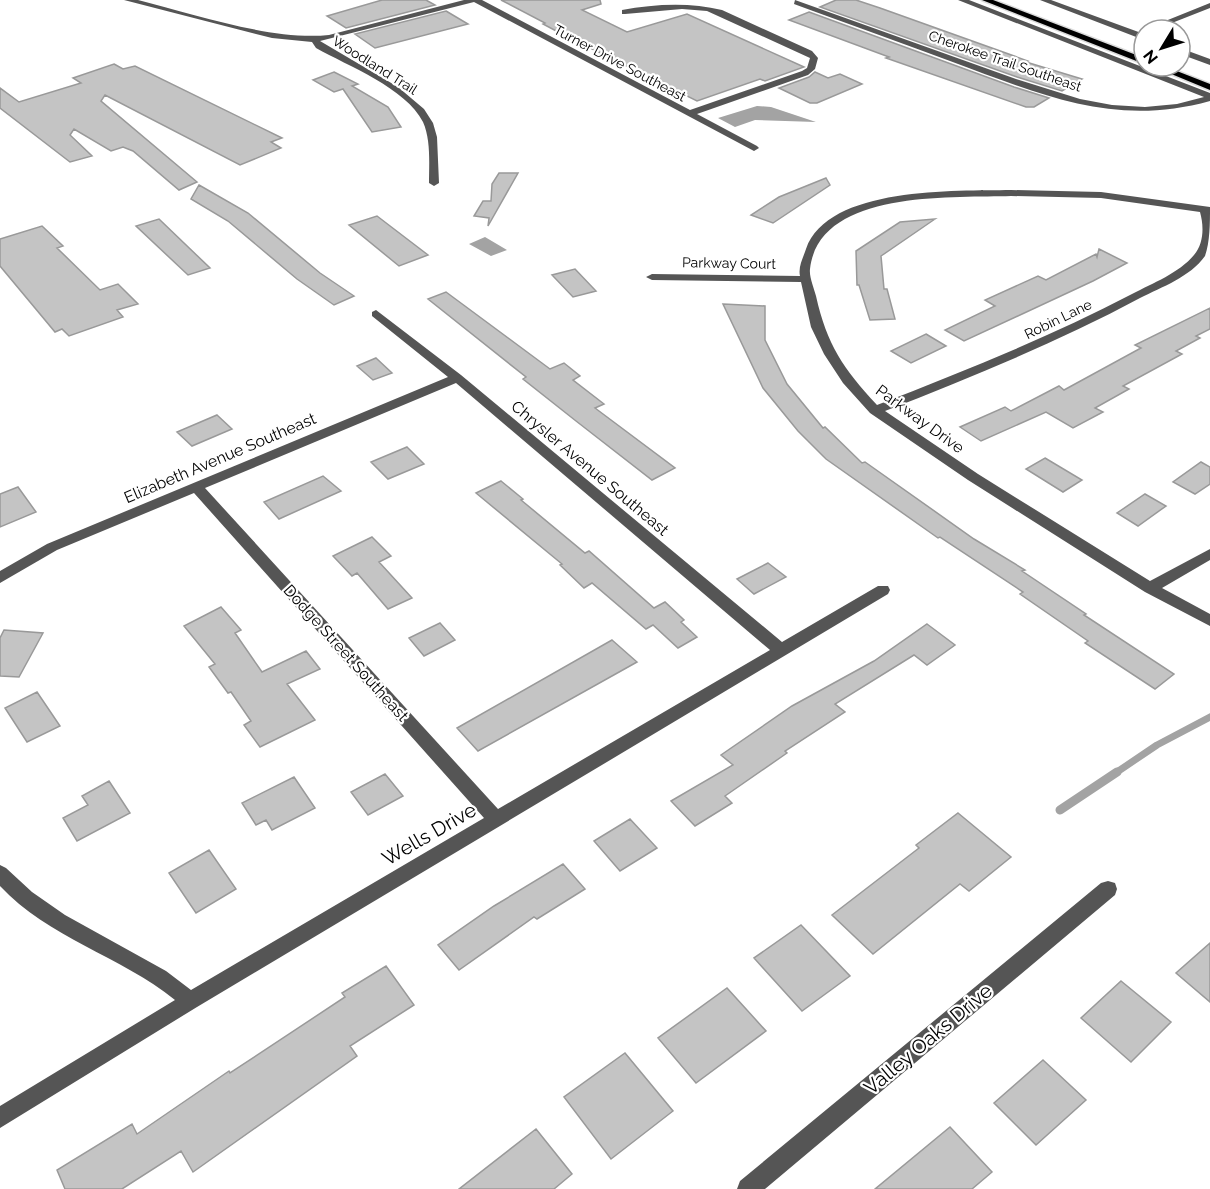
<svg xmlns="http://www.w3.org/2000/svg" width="1210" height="1189" font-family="Raleway,sans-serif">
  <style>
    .water { fill: #a3a3a3 }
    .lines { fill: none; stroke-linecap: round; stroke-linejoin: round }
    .stream-far1 { stroke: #a3a3a3; stroke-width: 7 }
    .stream { stroke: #a3a3a3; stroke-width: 9 }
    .building { fill: #c4c4c4; stroke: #999; stroke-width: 1.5 }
    .major-casing { stroke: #dbdbdb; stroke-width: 3 }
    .minor { fill: #555; fill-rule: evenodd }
    .major { fill: #000; fill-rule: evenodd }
    .labels { text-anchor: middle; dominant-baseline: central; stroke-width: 4.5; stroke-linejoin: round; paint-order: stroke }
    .far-street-label { font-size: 14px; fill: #000; stroke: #fff }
    .street-label { font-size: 16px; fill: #000; stroke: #fff }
    .near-street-label { font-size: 20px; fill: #000; stroke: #fff }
  </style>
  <rect width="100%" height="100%" fill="#fff"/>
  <!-- water -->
  <path class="water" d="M757,106L771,107L816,122L755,120L735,127L718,118Z
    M485,237L507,250L491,256L469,244Z"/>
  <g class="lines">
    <!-- stream-far1 -->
    <path class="stream-far1" d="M1114,774L1157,745L1210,717"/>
    <!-- stream -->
    <path class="stream" d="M1060,810L1117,772"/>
  </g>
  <!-- building -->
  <path class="building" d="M382,0H426L435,5L346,28L327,16Z
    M501,0H600L601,4L582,10L627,32L687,14L804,67L765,81L760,79L697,101L560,33L543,24L545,23Z
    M836,0H856L880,8L1028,61L1026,62L1082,79L1062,91L1017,77L820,7Z
    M446,11L468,24L375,48L355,34Z
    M809,12L1014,87L1049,98L1034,107H1026L886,58L889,57L789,20Z
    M114,64L123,69L135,66L282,138L271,142L281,148L240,165L105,95L101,101L197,182L179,190L133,151L123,147L111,151L74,129L70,135L92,156L70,162L0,108V88L19,102L81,83L73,78Z
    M334,72L358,84L352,86L388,107L401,127L372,132L343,89L334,92L313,80Z
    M815,72L828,78L840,74L862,84L817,103H810L779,88L809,77Z
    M499,173H518L488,226L489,218L474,216L483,201H491L492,184Z
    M826,178L830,185L773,223L751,215L779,197Z
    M199,185L248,213L320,273L354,296L334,305L297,279L228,221L191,199Z
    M377,216L428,255L399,266L349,225Z
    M159,219L210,268L188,275L136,226Z
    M935,219L881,256L884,289H887L895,319L870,320L859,285H857L856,251L900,222Z
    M42,226L63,246L57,248L100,290L118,284L138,304L117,310L123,317L69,336L62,329L55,332L0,266V239Z
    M1099,249L1127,263L1093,281L964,341L945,330L995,306L985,300L1038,276L1046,280L1096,254L1097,257Z
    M575,269L596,291L573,297L552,275Z
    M446,292L550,369L564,363L580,376L573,380L604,404L595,408L675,468L652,480L576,421L523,379L526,377L428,299Z
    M723,304L765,306V340L787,384L823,428L825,427L862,463L865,462L974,539L1025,570L1022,571L1086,614L1084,615L1174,674L1155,689L1085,643L1088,641L1020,594L1023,592L940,537L938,538L826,459L798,431L763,388Z
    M1210,308V329L1196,336L1200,338L1176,351L1182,354L1123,386L1129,389L1095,408L1103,412L1073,428L1046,412L981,441L960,427L1005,407L1011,411L1059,386L1064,390L1141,348L1135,345Z
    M926,334L946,346L911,363L891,351Z
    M376,358L392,373L373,380L357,366Z
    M217,415L232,429L192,446L177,432Z
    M407,447L424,464L388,479L371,462Z
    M1045,458L1082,480L1063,492L1026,469Z
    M1201,462L1210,467V484L1195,494L1173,482Z
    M323,476L341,491L279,519L264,502Z
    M501,481L523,499L521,500L585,553L589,551L654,608L665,602L684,620L681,622L697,637L678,648L653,625L646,629L592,583L584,588L560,565L562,564L476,493Z
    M18,487L36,512L0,527V494Z
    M1145,494L1166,506L1138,526L1117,513Z
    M372,537L391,556L379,562L412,598L388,609L357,573L352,576L333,556Z
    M768,563L786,577L754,594L737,579Z
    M221,607L241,630L235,633L262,672L306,651L320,669L287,684L315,720L260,747L244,725L251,721L231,692L228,693L209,667L215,664L184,626Z
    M440,623L455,640L424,656L409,638Z
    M927,624L955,645L927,665L914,655L835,704L845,712L785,751L787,753L725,796L732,803L695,826L671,801L733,765L721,755L792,706L874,661Z
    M4,630L43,633L19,677L0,676V638Z
    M612,640L637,662L478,751L457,728Z
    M37,692L60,726L27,742L5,708Z
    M385,774L403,796L368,815L351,792Z
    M294,777L315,808L272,830L266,820L256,825L242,803Z
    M109,781L130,813L77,841L63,818L88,805L82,796Z
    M958,813L1011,857L969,891L960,884L873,954L832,915L919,848L916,845Z
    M630,819L657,848L620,871L594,841Z
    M209,850L236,889L196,913L169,873Z
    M563,864L585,889L537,919L534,917L459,970L438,945L494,906Z
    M801,925L850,976L802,1011L754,958Z
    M1210,943V1002L1176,973Z
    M386,966L414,1005L350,1046L357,1056L193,1172L181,1151L122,1189H65L57,1170L132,1124L137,1134L229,1071L230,1073L345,997L342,993Z
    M1121,981L1171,1022L1131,1062L1081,1018Z
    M727,988L766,1031L696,1083L658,1038Z
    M625,1053L673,1111L611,1159L564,1097Z
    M1043,1060L1086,1100L1036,1145L994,1103Z
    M950,1127L992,1172L972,1189H875Z
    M536,1129L572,1174L554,1189H459Z"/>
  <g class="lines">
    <!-- major casing -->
    <g class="major-casing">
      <path id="major" d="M982,0H993L1144,58V64Z
        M1152,66H1164L1210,84V90Z"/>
    </g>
    <!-- minor -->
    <path class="minor" d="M124,0H138C194,14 272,41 329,35L464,0H482L690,110L802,71L807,68L810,58L707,11L682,9L625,14H622V10C654,4 690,2 722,10L812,51L818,58L815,69L808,75L697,114L757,146L759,148L754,151L474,2L320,41L398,87L424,109L433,123L437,137L439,183L434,186L429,183C429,164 431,140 423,122C406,88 348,66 316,48L312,42L272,38Z
      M795,0L1016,79L1080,99L1112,105L1145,107L1177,104L1204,97L958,0H969L1210,93V101C1113,128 1040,94 950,61C905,44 859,28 813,11L794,4Z
      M1040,0H1051L1144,34V40Z
      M1210,3V8L1154,30H1143Z
      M1180,48L1210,59V65L1180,54Z
      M1011,190L1101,192L1210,207C1210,223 1210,242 1205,256C1190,277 1162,287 1140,298C1058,342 972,377 885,411L978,474L1150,581L1210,549V560L1162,588L1210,614V626L1145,592L968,480L870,413L843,383L824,354L811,327L801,282L652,280L646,277L652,274L800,276C798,267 803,258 806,249C828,186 956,191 1011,190ZM1011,196L1101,198L1200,212C1204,226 1204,243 1194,255C1179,273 1153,283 1132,294C1050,337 964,371 877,405C843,368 827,345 816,296C814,288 809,277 810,269C819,189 953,198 1011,196Z
      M376,310L461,375L782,642L878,586H888L890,590L888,594L197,1007L0,1128V1106L175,1000C121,956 48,938 0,886V865L6,868L32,892L65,915L166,971L191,990L484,818L194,493L57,550L0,583V571L47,544L448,377L372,316V312ZM456,383L770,650L498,809L205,488Z
      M1108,881L1115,883L1117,889L1115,895L765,1189H737L740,1181L1101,883Z"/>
    <!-- major -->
    <use href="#major" class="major"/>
  </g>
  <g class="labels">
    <!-- far-street labels -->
    <g class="far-street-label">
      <text transform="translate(1005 61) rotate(19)">Cherokee Trail Southeast</text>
      <text transform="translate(620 63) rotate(28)">Turner Drive Southeast</text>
      <text transform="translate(375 65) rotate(32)">Woodland Trail</text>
      <text transform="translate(729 263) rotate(1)">Parkway Court</text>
      <text transform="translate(1058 319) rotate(-26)">Robin Lane</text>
    </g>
    <!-- street labels -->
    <g class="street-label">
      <text transform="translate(920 419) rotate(36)">Parkway Drive</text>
      <text transform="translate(220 458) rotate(-23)">Elizabeth Avenue Southeast</text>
      <text transform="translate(590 468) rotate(40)">Chrysler Avenue Southeast</text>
      <text transform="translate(346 653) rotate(48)">Dodge Street Southeast</text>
    </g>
    <!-- near-street labels -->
    <g class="near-street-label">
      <text transform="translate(429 834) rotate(-30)">Wells Drive</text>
      <text transform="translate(928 1039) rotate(-40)">Valley Oaks Drive</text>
    </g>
  </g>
  <!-- north arrow -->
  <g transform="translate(1162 48) rotate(232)"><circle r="28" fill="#ffffff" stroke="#999999" stroke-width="1.5"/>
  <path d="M0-4.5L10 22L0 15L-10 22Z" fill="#000000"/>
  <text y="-9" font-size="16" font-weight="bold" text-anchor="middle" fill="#000000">N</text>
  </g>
</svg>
